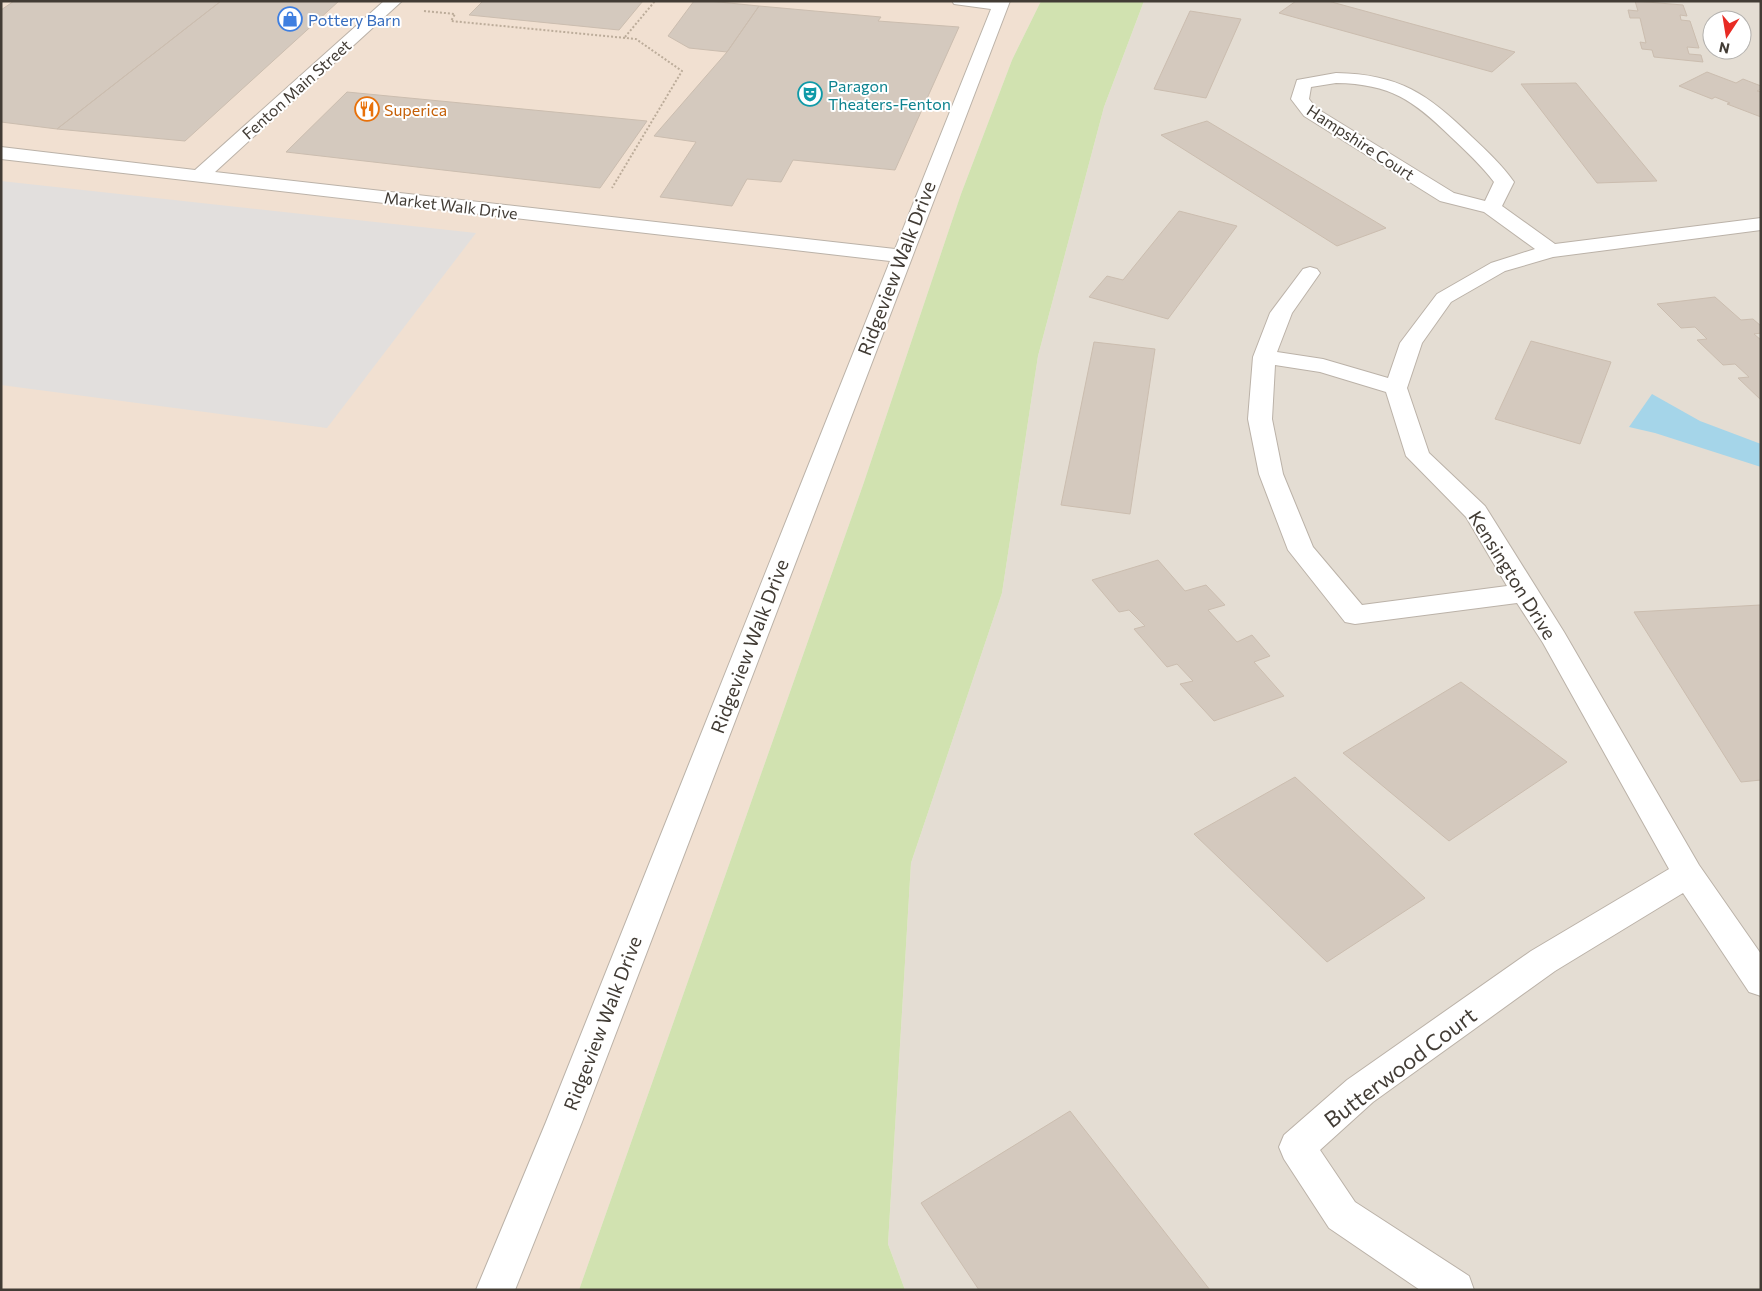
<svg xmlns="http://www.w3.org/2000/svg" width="1762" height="1291" font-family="Commissioner,sans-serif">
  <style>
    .residential { fill: #e4ddd3; fill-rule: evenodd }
    .commercial { fill: #f1e0d1 }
    .green { fill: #d1e2b0 }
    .parking { fill: #e2dfdd }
    .water { fill: #a5d5e9 }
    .building { fill: #d4c9be; stroke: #cbbdaf }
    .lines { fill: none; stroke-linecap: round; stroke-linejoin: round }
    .street-casing { stroke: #bbb2a8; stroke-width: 2 }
    .path { stroke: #bcac9a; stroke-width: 2; stroke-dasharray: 2 2; stroke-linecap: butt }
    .street { fill: #fff; fill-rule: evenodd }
    .labels { text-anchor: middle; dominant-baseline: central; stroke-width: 4; stroke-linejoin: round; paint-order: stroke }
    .far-shop-label { font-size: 16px; fill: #366cbe; stroke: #fff; text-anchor: start }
    .far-culture-label { font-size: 16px; fill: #0d838f; stroke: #fff; text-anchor: start }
    .far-street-label { font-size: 16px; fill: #423c35; stroke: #fff }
    .far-food-label { font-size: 16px; fill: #c56008; stroke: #fff; text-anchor: start }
    .street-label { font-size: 19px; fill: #423c35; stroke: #fff }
    .near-street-label { font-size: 22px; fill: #423c35; stroke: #fff }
  </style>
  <rect width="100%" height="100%" fill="#f1ece5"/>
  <!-- residential -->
  <path class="residential" d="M1144,1H1761V1290H905L888,1244L911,863L1002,593L1038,356L1104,107ZM1712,20H1742V50H1712Z"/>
  <!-- commercial -->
  <path class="commercial" d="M1,1H1041L1012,60L961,194L863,485L579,1290H1Z"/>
  <!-- green -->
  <path class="green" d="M1041,1H1144L1104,107L1038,356L1002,593L911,863L888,1244L905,1290H579L863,485L961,194L1012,60Z"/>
  <!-- parking -->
  <path class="parking" d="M1,181L476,233L327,428L1,385Z"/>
  <!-- water -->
  <path class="water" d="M1652,394L1700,421L1761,444V467L1655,433L1629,427Z"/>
  <!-- building -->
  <path class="building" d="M14,1H221L57,129L1,122V10Z
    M221,1H339L185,141L57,129Z
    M483,1H643L619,30L469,15Z
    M694,1H709L759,6L727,52L689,48L668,36Z
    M1296,1H1328L1515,52L1492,72L1279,13Z
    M1635,1L1683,5L1687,16L1680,15L1681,20L1690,21L1699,48L1687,47L1689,54L1701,55L1703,62L1654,57L1652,50L1642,49L1640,42L1646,43L1640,18H1630L1628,10L1638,11Z
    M759,6L881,17L878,21L959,27L895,170L793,160L781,182L747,179L732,206L660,197L696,142L654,136L727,52Z
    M1190,11L1241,19L1206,98L1154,89Z
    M1707,72L1736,83L1743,79L1761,86V89L1757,91L1761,92V117L1727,104L1730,103L1715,97L1712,99L1679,86Z
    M1576,83L1657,181L1597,183L1521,84Z
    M347,92L647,121L600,188L286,152Z
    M1207,121L1386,228L1337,246L1161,135Z
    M1179,211L1237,226L1168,319L1089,297L1107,276L1123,280Z
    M1715,297L1741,320L1753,319L1761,326V333L1754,334L1761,340V400L1738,378L1749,377L1735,364L1723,365L1697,340L1707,339L1695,327L1681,328L1657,304Z
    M1531,341L1611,362L1580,444L1495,419Z
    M1094,342L1155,349L1130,514L1061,505Z
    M1158,560L1185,591L1206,585L1225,605L1208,610L1237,642L1252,635L1270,656L1254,662L1284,696L1214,721L1180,684L1193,681L1177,664L1167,667L1134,629L1145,626L1129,610L1119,612L1092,580Z
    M1760,605L1761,780L1741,782L1634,612Z
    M1461,682L1567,762L1449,841L1343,753Z
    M1295,777L1425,898L1327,962L1194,834Z
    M1070,1111L1210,1290H979L921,1203Z"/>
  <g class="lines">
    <!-- street casing -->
    <g class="street-casing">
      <path id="street" d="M384,1H402L215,172L895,249L991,9L954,4L952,1H1010L582,1122L515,1290H476L546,1122L890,261L1,159V147L195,170Z
        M1336,73C1399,74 1428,94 1472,137C1487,151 1502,165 1514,182L1502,206L1555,244L1761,218V230L1553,257L1505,271L1451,302L1422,343L1407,388L1429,453L1485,506L1564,632L1699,865L1761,954V996L1749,992L1683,893L1555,971L1373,1102L1320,1150L1355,1202L1469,1276L1474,1290H1420L1329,1228L1284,1159L1279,1147L1284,1135L1347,1080L1531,951L1669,869L1543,643L1517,603L1355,624L1345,622L1288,550L1259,474L1248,419L1253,357L1270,313L1303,269L1310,267L1317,269L1320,273L1292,313L1277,352L1323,359L1388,378L1400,343L1437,294L1491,263L1535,249L1484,212L1440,201L1304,116L1291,99L1297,80ZM1336,83C1391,84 1413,100 1451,137C1466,151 1482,166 1494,182L1485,201L1454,193L1316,108L1309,99L1311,87ZM1275,365L1320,372L1386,392L1406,456L1466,517L1507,586L1362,605L1313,547L1283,474L1272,419Z"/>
    </g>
    <!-- path -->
    <path class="path" d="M424,11L455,14L451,21L636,39L682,71L612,188
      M625,37L655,1"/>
    <!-- street -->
    <use href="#street" class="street"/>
  </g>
  <!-- icons -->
  <defs>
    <g id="shop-ring" transform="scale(1.25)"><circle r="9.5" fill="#fff" stroke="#3f7fe0" stroke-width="1.5"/><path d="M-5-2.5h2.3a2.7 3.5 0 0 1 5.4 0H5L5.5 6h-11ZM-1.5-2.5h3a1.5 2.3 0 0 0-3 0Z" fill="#3f7fe0"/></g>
    <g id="theatre-ring" transform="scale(1.25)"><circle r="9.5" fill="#fff" stroke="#0f9aa8" stroke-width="1.5"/><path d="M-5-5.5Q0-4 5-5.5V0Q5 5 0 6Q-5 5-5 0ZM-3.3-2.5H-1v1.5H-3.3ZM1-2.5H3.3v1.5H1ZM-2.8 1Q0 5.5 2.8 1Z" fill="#0f9aa8"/></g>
    <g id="restaurant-ring" transform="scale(1.25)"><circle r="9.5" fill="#fff" stroke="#e8710a" stroke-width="1.5"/><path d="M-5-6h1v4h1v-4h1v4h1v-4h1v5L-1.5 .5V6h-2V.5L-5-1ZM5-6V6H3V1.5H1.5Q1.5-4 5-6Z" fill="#e8710a"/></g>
  </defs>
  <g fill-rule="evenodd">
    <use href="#shop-ring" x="290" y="19"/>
    <use href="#theatre-ring" x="810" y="94"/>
    <use href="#restaurant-ring" x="367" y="109"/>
  </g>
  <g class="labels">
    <!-- far-shop labels -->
    <g class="far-shop-label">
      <text x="308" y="19">Pottery Barn</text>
    </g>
    <!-- far-culture labels -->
    <g class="far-culture-label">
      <text x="828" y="85">Paragon<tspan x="828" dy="18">Theaters-Fenton</tspan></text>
    </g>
    <!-- far-street labels -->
    <g class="far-street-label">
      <text transform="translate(296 89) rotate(-42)">Fenton Main Street</text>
      <text transform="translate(1361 142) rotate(33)">Hampshire Court</text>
      <text transform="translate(451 205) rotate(7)">Market Walk Drive</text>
    </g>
    <!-- far-food labels -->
    <g class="far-food-label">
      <text x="384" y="109">Superica</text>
    </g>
    <!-- street labels -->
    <g class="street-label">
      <text transform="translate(896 268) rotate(-69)">Ridgeview Walk Drive</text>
      <text transform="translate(1513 575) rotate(58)">Kensington Drive</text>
      <text transform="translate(749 646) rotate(-69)">Ridgeview Walk Drive</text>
      <text transform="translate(602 1023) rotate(-69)">Ridgeview Walk Drive</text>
    </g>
    <!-- near-street labels -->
    <g class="near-street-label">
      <text transform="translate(1400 1067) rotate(-37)">Butterwood Court</text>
    </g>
  </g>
  <!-- border -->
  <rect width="1762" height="1291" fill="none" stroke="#423c35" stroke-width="5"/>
  <!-- north arrow -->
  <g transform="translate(1727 35) rotate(192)"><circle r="24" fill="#ffffff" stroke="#b3b1ae"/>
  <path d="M0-4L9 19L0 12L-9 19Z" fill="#e82b24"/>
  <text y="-8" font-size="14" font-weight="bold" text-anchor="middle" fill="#423c35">N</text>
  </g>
</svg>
